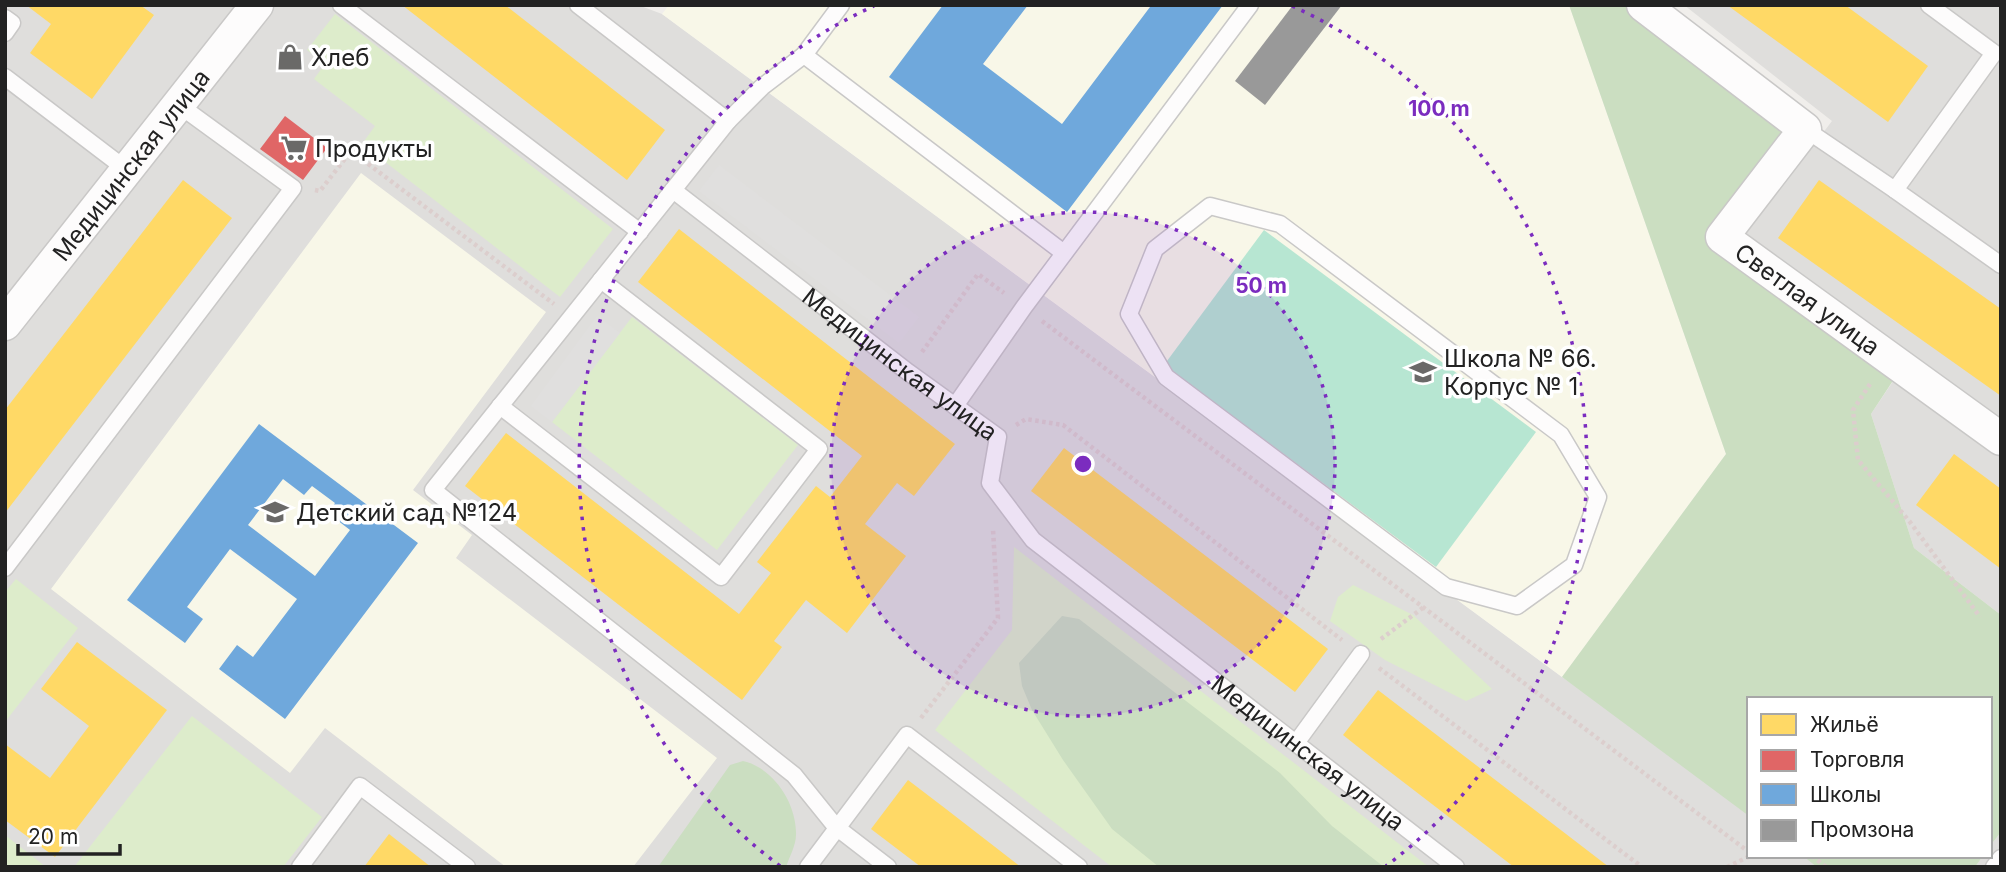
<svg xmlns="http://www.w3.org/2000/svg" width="2006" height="872" font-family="Inter,sans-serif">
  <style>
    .residential { fill: #dfdedc }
    .education { fill: #f8f7e8 }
    .grass { fill: #ddeccb }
    .forest { fill: #cbdec1 }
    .pitch { fill: #b7e6d2 }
    .parking { fill: #e0dfde }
    .homes { fill: #ffd966 }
    .shops { fill: #e06666 }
    .schools { fill: #6fa8dc; fill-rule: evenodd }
    .industry { fill: #999 }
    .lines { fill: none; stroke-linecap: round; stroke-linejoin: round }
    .service-casing { stroke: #c9c8c7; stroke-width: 19 }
    .minor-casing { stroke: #c9c8c7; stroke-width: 35 }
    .path { stroke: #dccecd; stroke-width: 4.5; stroke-dasharray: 3.5 3.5; stroke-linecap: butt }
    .service { stroke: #fdfcfc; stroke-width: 16 }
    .minor { stroke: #fdfcfc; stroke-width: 32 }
    .ring { fill: none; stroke: #7b2cbf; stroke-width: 3.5; stroke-dasharray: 3.5 7 }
    .labels { text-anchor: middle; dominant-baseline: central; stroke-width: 7; stroke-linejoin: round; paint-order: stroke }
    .poi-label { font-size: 24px; fill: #222; stroke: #fff; text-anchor: start }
    .street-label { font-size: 24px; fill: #222; stroke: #fff }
    .centre { fill: #7b2cbf; stroke: #fff; stroke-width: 3.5 }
    .ring-label { font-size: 21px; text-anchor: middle; font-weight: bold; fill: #7b2cbf; stroke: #fff; stroke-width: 7; stroke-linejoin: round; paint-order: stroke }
  </style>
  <rect width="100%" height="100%" fill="#f0eeeb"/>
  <!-- residential -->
  <path class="residential" d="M5,5H638L662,14L1562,677L1749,805V856H1815L1828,867H5Z
    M1684,5H2001V615L1914,548L1871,414L1910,356L1745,235L1832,121Z
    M2001,832V867H1975L1983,856H1990V846Z"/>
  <!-- education -->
  <path class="education" d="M669,5H1569L1726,454L1562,677L662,14Z
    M361,173L546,312L413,490L472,535L456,558L717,758L633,867H506L325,728L290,773L51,589Z"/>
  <!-- grass -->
  <path class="grass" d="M335,14L613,229L560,297L362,144L375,126L314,79L325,64L307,50Z
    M632,317L798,445L717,550L552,422Z
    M1014,547L1429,867H1112L935,730L1012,630Z
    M16,579L78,628L5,722V592Z
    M1353,585L1413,615L1492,689L1466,701L1385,660L1330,621L1338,597Z
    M192,716L322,817L283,867H74Z
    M5,835L46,867H5Z"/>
  <!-- forest -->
  <path class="forest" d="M1569,5H1643L1805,129L1722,237L1902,367L1871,414L1914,548L2001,615V832L1990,846V699H1749V816L1562,677L1726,454Z
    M1062,616L1079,619L1280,773L1332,826L1384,867H1159L1112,829L1063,760L1032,710L1022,686L1019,663Z
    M743,761C774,768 797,804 796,835C796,845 789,858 786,867H658L730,765Z
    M1803,856H1983L1975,867H1817Z"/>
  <!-- pitch -->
  <path class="pitch" d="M1264,230L1536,432L1436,567L1164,365Z"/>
  <!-- parking -->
  <path class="parking" d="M719,165L919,317L899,343L699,191Z
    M597,316L620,333L552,422L531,406Z"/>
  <!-- homes -->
  <path class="homes" d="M26,5H140L154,15L92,99L30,53L51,24Z
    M402,5H505L665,130L627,180Z
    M1727,5H1845L1928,66L1888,122Z
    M183,180L232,218L5,513V410Z
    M1819,180L2001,309V396L1778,238Z
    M679,229L955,444L914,496L897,483L865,524L906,556L847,633L806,600L774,641L782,647L742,700L465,486L506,433L739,614L771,573L757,562L816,486L830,497L862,456L638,282Z
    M1064,448L1328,649L1295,692L1031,491Z
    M1954,454L2001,489V569L1916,505Z
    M77,642L167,710L55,857L5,820V744L50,778L89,726L41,689Z
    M1378,690L1609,867H1514L1372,758L1343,735Z
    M908,780L946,809L1021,867H921L871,829Z
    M389,834L431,867H364Z"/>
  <!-- shops -->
  <path class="shops" d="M285,116L327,148L303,180L260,149Z"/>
  <!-- schools -->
  <path class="schools" d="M943,5H1028L983,64L1062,124L1150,7L1148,5H1223L1067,212L889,77Z
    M259,424L418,543L285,719L219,669L237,645L253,657L297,599L230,549L187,607L203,619L185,643L127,600ZM283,479L304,495L312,486L335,503L328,513L350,530L315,576L248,525Z"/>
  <!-- industry -->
  <path class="industry" d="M1293,5H1342L1265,105L1235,81Z"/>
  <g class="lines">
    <!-- service casing -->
    <g class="service-casing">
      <g id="service">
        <path d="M341,5L640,232"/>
        <path id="s1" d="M578,5L728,121L673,190L908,372L998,437L990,483L1033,540L1456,867"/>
        <path d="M841,5L804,55L1064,253"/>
        <path d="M1929,5L1994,53L1895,190L2001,265"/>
        <path d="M5,18L12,23L5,33"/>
        <path d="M5,77L127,170"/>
        <path d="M728,121L762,87L804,55"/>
        <path d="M1805,129L1895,190"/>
        <path d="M673,190L433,490L794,775L836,827L888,867"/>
        <path d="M1210,206L1280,224L1561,435L1598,497L1574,565L1517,606L1446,587L1166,377L1129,314L1155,249Z"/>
        <path d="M500,406L721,577L819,449L601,280"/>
        <path d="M955,406L1024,307L1250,5"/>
        <path d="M5,568L293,188L179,105"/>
        <path d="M1296,743L1361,654"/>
        <path d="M300,867L360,786L467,867"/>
        <path d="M808,867L907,735L1079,867"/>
        <path d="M1994,867L2001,858"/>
      </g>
    </g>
    <!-- minor casing -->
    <g class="minor-casing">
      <g id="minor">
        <path id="s2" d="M1643,5L1805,129L1722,237L2001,439"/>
        <path id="s3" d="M5,324L257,5"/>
      </g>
    </g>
    <!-- path -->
    <path class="path" d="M315,190L320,191L351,151L554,304
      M1042,321L1749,852
      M922,352L978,274L1004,293
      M1870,384L1853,410L1858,460L1910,522L1980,617
      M1016,425L1026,419L1063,425L1342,640
      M1381,639L1424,607
      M1379,668L1642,867
      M921,718L998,618L993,529
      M1812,856L1826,867
      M1727,867L1750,856"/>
    <!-- service -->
    <use href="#service" class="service"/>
    <!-- minor -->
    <use href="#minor" class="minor"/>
  </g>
  <!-- distance rings -->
  <circle cx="1083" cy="464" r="252" fill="#7b2cbf" fill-opacity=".12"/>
  <g class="ring">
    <circle cx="1083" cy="464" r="252"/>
    <path d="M780 866A503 503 0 0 1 874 6M1292 6A503 503 0 0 1 1386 866"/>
  </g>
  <!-- icons -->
  <defs>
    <g id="shop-bare" transform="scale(2.1)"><path d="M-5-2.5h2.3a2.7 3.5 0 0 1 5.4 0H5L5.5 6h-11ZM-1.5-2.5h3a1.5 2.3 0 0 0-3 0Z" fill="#6a6968" stroke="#fff" stroke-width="2.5" paint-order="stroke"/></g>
    <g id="supermarket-bare" transform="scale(2.1)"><path d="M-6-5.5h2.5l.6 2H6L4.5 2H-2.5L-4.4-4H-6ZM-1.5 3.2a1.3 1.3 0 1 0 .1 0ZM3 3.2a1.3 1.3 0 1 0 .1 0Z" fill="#6a6968" stroke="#fff" stroke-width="2.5" paint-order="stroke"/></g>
    <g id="school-bare" transform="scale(2.1)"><path d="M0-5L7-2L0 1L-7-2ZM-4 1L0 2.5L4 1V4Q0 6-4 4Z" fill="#6a6968" stroke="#fff" stroke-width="2.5" paint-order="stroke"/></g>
  </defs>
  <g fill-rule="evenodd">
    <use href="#shop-bare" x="290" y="57"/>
    <use href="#supermarket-bare" x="294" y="148"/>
    <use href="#school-bare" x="1423" y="372"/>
    <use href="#school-bare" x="275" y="512"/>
  </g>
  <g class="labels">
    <!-- poi labels -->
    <g class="poi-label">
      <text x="311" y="57">Хлеб</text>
      <text x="315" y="148">Продукты</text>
      <text x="1444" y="358">Школа № 66.<tspan x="1444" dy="28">Корпус № 1</tspan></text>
      <text x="296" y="512">Детский сад №124</text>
    </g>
    <!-- street labels -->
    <g class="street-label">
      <text stroke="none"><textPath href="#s3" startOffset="203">Медицинская улица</textPath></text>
      <text stroke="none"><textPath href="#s2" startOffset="446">Светлая улица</textPath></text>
      <text stroke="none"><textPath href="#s1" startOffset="564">Медицинская улица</textPath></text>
      <text stroke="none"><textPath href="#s1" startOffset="1152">Медицинская улица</textPath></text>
    </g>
  </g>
  <circle cx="1083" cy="464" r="10" class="centre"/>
  <g class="ring-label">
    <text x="1439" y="116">100 m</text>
    <text x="1261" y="293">50 m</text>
  </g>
  <!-- border -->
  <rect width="2006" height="872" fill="none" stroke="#222222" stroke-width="14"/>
  <!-- legend -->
  <rect x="1747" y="697" width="245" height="161" fill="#ffffff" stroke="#a7a7a7" stroke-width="2"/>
  <rect x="1761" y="714" width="35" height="21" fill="#ffd966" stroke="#a7a7a7" stroke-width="2"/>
  <text x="1810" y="732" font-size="21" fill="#222222">Жильё</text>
  <rect x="1761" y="750" width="35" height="21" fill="#e06666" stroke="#a7a7a7" stroke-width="2"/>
  <text x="1810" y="767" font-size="21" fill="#222222">Торговля</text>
  <rect x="1761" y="784" width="35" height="21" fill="#6fa8dc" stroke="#a7a7a7" stroke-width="2"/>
  <text x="1810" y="802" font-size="21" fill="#222222">Школы</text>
  <rect x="1761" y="820" width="35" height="21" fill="#999999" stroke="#a7a7a7" stroke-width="2"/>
  <text x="1810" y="837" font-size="21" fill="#222222">Промзона</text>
  <!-- scale -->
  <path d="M18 844v10h102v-10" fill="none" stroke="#222222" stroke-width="3.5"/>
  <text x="28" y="844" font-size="21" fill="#222222" stroke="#ffffff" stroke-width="5" paint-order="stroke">20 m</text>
</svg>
